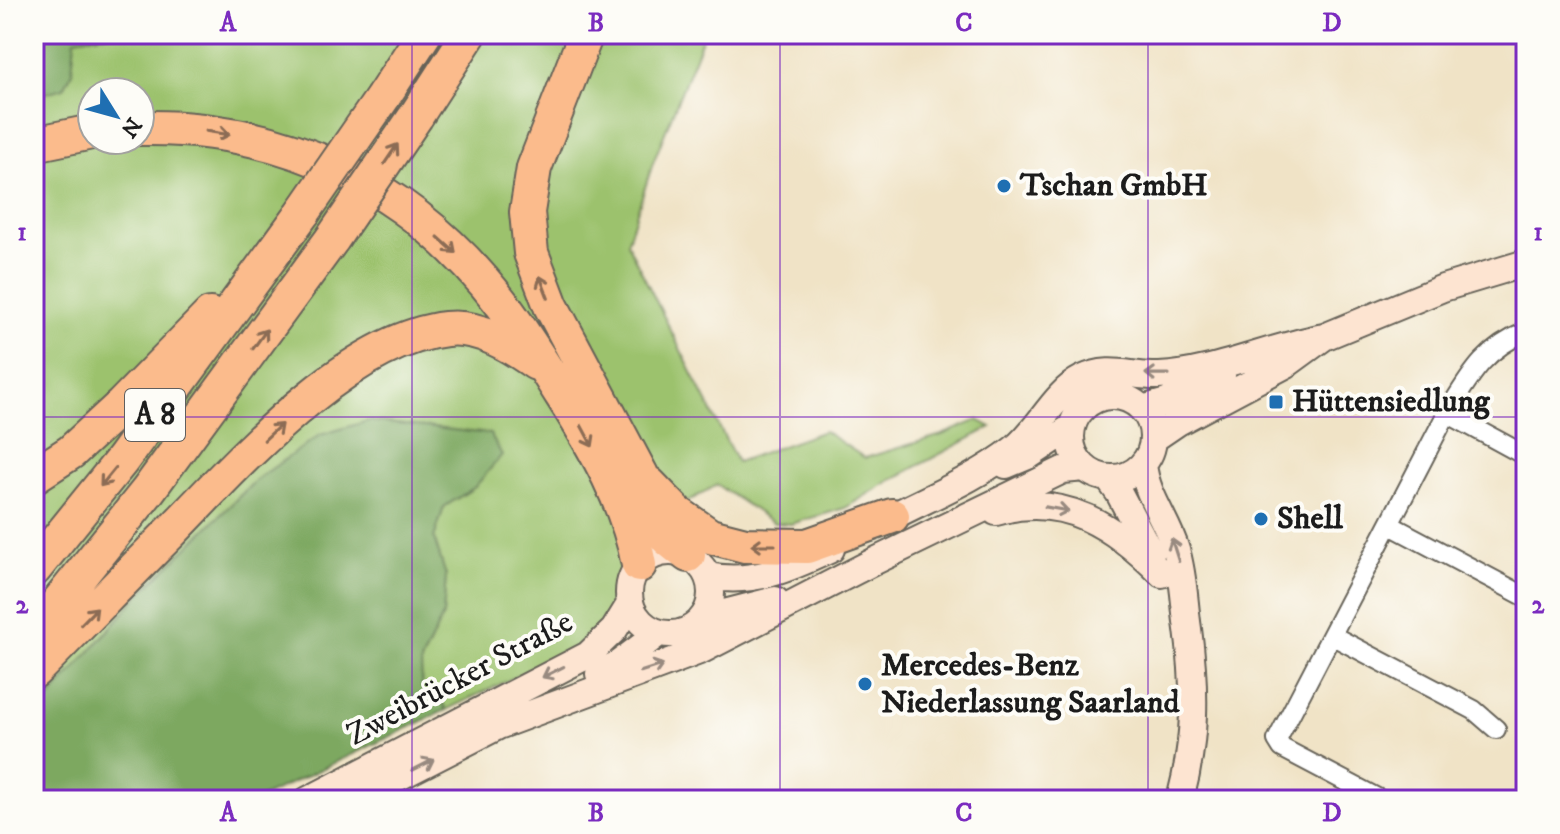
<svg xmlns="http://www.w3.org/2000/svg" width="1560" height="834" font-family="'IM FELL DW Pica',serif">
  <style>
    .green { fill: #9cc26d; stroke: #5c6f44; stroke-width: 2; fill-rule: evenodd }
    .forest { fill: #7da860; stroke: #4c623e; stroke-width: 2 }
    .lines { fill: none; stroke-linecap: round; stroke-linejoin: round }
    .minor-casing { stroke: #666258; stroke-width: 22 }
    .secondary-casing { stroke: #666258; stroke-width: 30 }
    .motorway-casing { stroke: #666258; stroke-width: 38 }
    .minor { stroke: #fff; stroke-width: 18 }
    .secondary { stroke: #fde4d1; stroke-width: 26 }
    .motorway { stroke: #fbbb8c; stroke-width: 34 }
    .motorway-bridge-casing { stroke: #666258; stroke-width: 38; stroke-linecap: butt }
    .motorway-bridge { stroke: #fbbb8c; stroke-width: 34 }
    .oneway { stroke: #8c6c54 }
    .oneway2 { stroke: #988a80 }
    .grid { fill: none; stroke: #7b2cbf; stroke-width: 2; stroke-opacity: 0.55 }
    .poi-dot { fill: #1f6fb2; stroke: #fdfcf7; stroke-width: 3 }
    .labels { text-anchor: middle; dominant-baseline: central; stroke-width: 8; stroke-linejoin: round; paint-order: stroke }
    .shield { fill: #fdfcf7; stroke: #605f5e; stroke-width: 2 }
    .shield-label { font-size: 30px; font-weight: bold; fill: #1c1c1c }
    .poi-label { font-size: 32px; font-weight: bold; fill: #1c1c1c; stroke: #fdfcf7; text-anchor: start }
    .street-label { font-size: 32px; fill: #1c1c1c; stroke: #fdfcf7 }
    .neatline { fill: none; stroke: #7b2cbf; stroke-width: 3 }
    .grid-label { font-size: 26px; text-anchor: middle; font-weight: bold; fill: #7b2cbf }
  </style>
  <rect width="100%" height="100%" fill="#fdfcf7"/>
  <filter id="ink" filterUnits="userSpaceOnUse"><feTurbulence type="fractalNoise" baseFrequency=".0125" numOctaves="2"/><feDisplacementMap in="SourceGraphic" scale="16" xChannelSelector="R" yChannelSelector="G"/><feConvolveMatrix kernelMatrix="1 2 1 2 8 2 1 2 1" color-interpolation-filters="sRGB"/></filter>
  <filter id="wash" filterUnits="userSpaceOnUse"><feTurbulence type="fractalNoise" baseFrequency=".006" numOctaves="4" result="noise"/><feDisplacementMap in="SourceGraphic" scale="32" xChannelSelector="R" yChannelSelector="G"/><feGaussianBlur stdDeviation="1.8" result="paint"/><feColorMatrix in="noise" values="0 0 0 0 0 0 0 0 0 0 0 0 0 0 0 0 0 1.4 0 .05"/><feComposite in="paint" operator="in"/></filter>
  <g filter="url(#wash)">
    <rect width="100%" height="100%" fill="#f0e3c6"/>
    <!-- green -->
    <path class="green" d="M107,34H704L653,163L627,243L737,462L824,431L865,458L942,435L978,420L991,427L891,480L845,508L791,524L774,523L717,485L627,536V556L608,620L574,649L446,710L440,697L422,691L421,662L443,615L446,576L434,538L444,507L475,487L257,479L139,595L34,716V96L64,88L72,72L75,39ZM92,92H140V140H92Z"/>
    <!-- forest -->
    <path class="forest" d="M34,34H107L75,39L72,72L64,88L34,96Z
      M368,421L490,434L502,455L475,487L444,507L434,538L446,576L443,615L421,662L422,690L440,697L446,710L256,800H34V716L139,595L257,479L320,435Z"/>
  </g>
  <g filter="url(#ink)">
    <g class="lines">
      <!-- minor casing -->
      <g class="minor-casing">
        <path id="minor" d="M1447,413L1526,456
          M1390,525L1526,597
          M1333,636L1474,710L1496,729
          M1381,800L1282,748L1277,740L1447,413C1470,376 1484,349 1526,332"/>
      </g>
      <!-- secondary casing -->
      <g class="secondary-casing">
        <path id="secondary" d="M1071 437a41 41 0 1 1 82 0a41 41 0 1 1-82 0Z
          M1142,409L1167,402L1222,375
          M1153,439L1178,422L1287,364L1324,337L1443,288L1526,263
          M1143,464C1146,496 1167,520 1176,550C1184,576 1184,602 1188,629C1196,690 1196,740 1180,800
          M1006,465L1030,455L1072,427
          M1108,478L1119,493L1151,554
          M996,512C1064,491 1116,528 1162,574
          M876,525C922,500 973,481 1014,449C1039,430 1054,393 1082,379C1110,365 1131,377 1159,376C1215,373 1269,347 1324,337
          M629 593a41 41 0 1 1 82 0a41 41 0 1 1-82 0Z
          M708,576C754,585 790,568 831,549
          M698,624L720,614L775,600
          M599,674L618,664L659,633
          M501,725L702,650L873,562L1063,470L1085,468
          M308,800L588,655L614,630L630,604
          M354,800L514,718"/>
      </g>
      <!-- motorway casing -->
      <g class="motorway-casing">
        <path id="motorway" d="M586,34L534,168L527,212L531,253L551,306L641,475L650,511L668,539L688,555
          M383,97L424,34
          M416,116L469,34
          M140,128C286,125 413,187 502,304C524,333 543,365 562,395C595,447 628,504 639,565
          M34,144L92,132
          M34,476L71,452L122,405L210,315
          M649,484L677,513L710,536L745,545L807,546L892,516
          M34,569L122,460L304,211
          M34,633L147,492L333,238
          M34,671C80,625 125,578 171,532C239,462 347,340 446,329C479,325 510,345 536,363"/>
      </g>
      <!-- minor -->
      <use href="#minor" class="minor"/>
      <!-- secondary -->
      <use href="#secondary" class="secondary"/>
      <!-- motorway -->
      <use href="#motorway" class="motorway"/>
      <!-- motorway-bridge casing -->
      <g class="motorway-bridge-casing">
        <path id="motorway-bridge" d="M304,211L383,97
          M333,238L416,116"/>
      </g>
      <!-- motorway-bridge -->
      <use href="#motorway-bridge" class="motorway-bridge"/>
    </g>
    <!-- one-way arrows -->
    <defs><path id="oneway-shaft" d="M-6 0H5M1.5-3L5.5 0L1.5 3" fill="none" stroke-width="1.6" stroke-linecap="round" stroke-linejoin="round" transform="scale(2)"/></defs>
    <g class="oneway">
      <use href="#oneway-shaft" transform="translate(218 133) rotate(9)"/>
      <use href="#oneway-shaft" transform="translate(391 154) rotate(-56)"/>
      <use href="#oneway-shaft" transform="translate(447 245) rotate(42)"/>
      <use href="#oneway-shaft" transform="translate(544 287) rotate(-111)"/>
      <use href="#oneway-shaft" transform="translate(260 339) rotate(-54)"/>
      <use href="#oneway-shaft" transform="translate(273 432) rotate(-43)"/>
      <use href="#oneway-shaft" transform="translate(587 436) rotate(62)"/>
      <use href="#oneway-shaft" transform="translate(108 477) rotate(129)"/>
      <use href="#oneway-shaft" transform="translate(763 545) rotate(-180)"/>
      <use href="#oneway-shaft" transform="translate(89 616) rotate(-46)"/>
    </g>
    <g class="oneway2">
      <use href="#oneway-shaft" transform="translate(1157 374) rotate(-179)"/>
      <use href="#oneway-shaft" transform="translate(1057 509) rotate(10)"/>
      <use href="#oneway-shaft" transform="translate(1175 550) rotate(-108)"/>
      <use href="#oneway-shaft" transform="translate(652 668) rotate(-18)"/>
      <use href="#oneway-shaft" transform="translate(553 672) rotate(153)"/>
      <use href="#oneway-shaft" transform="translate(423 765) rotate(-27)"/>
    </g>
  </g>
  <!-- grid -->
  <path class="grid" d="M412,34V800M780,34V800M1148,34V800M34,417H1526"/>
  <!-- markers -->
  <g class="poi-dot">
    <circle cx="1004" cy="186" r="8"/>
    <rect x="1268" y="394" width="16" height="16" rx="4"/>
    <circle cx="1261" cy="519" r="8"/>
    <circle cx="865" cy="684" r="8"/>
  </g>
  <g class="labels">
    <!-- shield labels -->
    <rect class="shield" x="125" y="389" width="60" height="52" rx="6"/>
    <g class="shield-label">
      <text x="155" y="415">A 8</text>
    </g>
    <!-- poi labels -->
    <g class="poi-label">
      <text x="1020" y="186">Tschan GmbH</text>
      <text x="1292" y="402">Hüttensiedlung</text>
      <text x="1277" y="519">Shell</text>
      <text x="881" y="666">Mercedes-Benz<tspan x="881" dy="37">Niederlassung Saarland</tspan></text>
    </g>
    <!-- street labels -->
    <g class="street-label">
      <text transform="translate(460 679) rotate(-28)">Zweibrücker Straße</text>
    </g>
  </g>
  <!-- margin -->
  <rect width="1560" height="834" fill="none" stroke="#fdfcf7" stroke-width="88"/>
  <!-- north arrow -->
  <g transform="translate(116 116) rotate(127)"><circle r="38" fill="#fdfcf7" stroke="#a3a29f" stroke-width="2"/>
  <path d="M0-6L14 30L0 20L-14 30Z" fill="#1f6fb2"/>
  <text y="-12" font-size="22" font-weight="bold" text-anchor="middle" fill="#1c1c1c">N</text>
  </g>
  <rect x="44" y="44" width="1472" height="746" class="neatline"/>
  <g class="grid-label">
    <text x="228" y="31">A</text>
    <text x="596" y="31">B</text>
    <text x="964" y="31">C</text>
    <text x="1332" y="31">D</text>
    <text x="22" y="240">1</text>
    <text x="1538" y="240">1</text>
    <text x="22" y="613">2</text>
    <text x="1538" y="613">2</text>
    <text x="228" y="821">A</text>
    <text x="596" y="821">B</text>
    <text x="964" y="821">C</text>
    <text x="1332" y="821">D</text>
  </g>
</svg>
